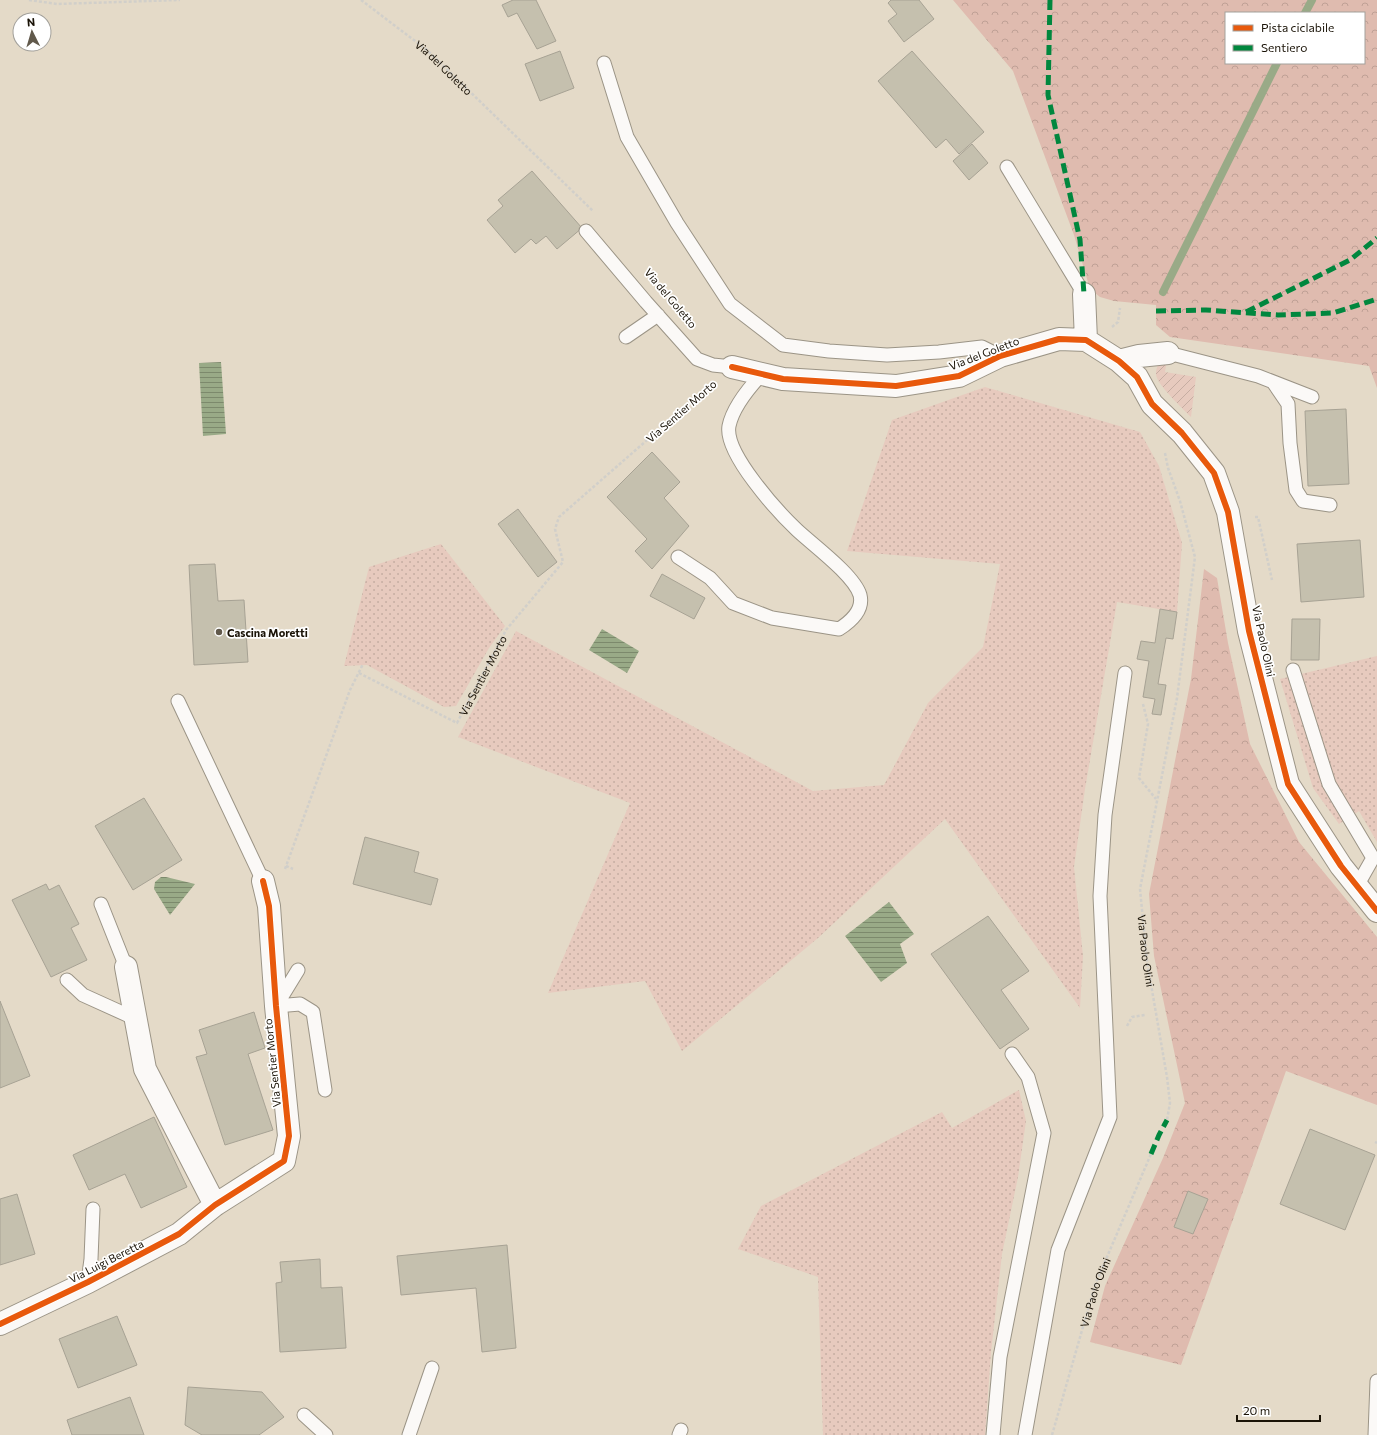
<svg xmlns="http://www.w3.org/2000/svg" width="1377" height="1435" font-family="Commissioner,sans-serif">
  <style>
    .grass { fill: url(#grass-dots) }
    .forest { fill: url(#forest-crowns); fill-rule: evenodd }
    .garden { fill: url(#garden-furrows) }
    .water { fill: url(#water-rules) }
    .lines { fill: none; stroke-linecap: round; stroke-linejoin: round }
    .stream { stroke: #99aa87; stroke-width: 8 }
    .building { fill: #c5c0ae; stroke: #a7a294 }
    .lane-casing { stroke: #9b9486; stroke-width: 15 }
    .street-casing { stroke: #9b9486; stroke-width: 24 }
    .path { stroke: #d1cfca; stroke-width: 2.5; stroke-dasharray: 3 2; stroke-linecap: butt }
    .lane { stroke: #fbf9f7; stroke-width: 13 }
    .street { stroke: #fbf9f7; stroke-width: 22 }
    .quiet { stroke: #00873e; stroke-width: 5; stroke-dasharray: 10 5; stroke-linecap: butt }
    .cycleway-casing { stroke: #fff; stroke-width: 8 }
    .cycleway { stroke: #e8590c; stroke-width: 6 }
    .poi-dot { fill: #61594b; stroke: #fff; stroke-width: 1.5 }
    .labels { text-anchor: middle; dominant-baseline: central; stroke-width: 3.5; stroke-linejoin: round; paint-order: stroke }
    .street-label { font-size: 11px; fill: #1a1307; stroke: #fff }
    .poi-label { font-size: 11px; font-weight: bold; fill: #1a1307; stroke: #fff; text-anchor: start }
  </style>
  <defs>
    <pattern id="grass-dots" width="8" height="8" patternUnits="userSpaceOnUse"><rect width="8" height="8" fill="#e7cabe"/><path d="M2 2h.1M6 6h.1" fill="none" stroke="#c6ada2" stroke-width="1.8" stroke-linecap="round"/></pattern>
    <pattern id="forest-crowns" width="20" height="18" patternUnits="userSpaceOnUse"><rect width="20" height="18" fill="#dfbbaf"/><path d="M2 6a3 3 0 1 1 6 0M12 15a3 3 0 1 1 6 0" fill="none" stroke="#bfa095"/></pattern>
    <pattern id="garden-furrows" width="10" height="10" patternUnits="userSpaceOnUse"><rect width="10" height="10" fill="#e7cabe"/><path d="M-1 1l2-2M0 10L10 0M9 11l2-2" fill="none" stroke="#c6ada2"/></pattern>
    <pattern id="water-rules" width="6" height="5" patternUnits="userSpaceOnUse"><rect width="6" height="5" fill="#99aa87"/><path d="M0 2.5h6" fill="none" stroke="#7c896c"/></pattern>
  </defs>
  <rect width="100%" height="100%" fill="#e4dac8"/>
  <!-- grass -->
  <path class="grass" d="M985,387L1140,432L1159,466L1182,543L1177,612L1117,602L1085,789L1074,867L1083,956L1080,1008L945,819L818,938L682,1051L645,981L548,993L630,803L458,737L516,631L813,791L884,785L928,703L983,647L1000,564L847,551L892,420Z
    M441,544L505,626L489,648L456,706L444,707L367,665L344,666L369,567Z
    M1377,656V842L1359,811L1339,824L1313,788L1280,679Z
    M1019,1090L1026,1121L1018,1177L1002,1254L991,1352L985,1435H823L818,1277L738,1249L761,1206L942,1112L952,1128Z"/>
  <!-- forest -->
  <path class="forest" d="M953,0H1377V388L1369,366L1170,337L1156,325V305L1114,301L1100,297L1090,289L1074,235L1013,71ZM1226,13H1364V63H1226Z
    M1204,569L1217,578L1228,643L1250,744L1299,842L1377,937V1105L1286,1071L1181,1365L1090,1342L1105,1286L1163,1158L1185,1103L1154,956L1149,894L1191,679Z"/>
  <!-- garden -->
  <path class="garden" d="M1168,353L1165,372L1196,377L1191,417C1182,408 1161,388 1157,378C1153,368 1162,359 1168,353Z"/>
  <!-- water -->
  <path class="water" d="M221,362L226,434L203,436L199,363Z
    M602,629L639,651L627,673L589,650Z
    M161,877H166L195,884L170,915L154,889L155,882Z
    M889,902L914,934L900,944L907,963L881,982L845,936Z"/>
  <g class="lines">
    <!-- stream -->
    <path class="stream" d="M1305,13L1312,0
      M1163,292L1277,63"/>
  </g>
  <!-- building -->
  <path class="building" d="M513,0H536L556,41L537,49L517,13L508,17L502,5Z
    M891,0H919L934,19L904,42L888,21L897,14L888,3Z
    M560,51L574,88L540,101L525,64Z
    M912,51L984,132L959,154L946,139L936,148L878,81Z
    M972,144L988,163L969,180L953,161Z
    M532,171L582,228L557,249L546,236L536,244L531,239L515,253L487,220L503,206L498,200Z
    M1346,409L1349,484L1308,486L1305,411Z
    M652,452L680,482L664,498L689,526L652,569L635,551L647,539L607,497Z
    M518,509L557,562L538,577L498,524Z
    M1360,540L1364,597L1301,602L1297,544Z
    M215,564L218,601L244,600L248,662L194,665L189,565Z
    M662,574L705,598L694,619L650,596Z
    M1160,609L1177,612L1173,639L1166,638L1158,684L1166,685L1161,715L1152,714L1155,699L1143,697L1149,661L1137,659L1141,641L1155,643Z
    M1292,619H1320L1319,660H1291Z
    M144,798L182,860L133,890L95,826Z
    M365,837L419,852L414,872L438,879L431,905L353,884Z
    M46,884L49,890L59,885L79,924L71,928L87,960L51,977L12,900Z
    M988,916L1029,971L1001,990L1029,1029L1000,1049L931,954Z
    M0,1001L30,1076L0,1088Z
    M254,1012L265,1048L248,1054L273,1130L225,1145L196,1057L207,1054L199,1030Z
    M154,1117L187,1187L141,1208L125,1174L89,1190L73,1155Z
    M1310,1129L1375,1155L1345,1230L1280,1204Z
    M1188,1191L1208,1199L1193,1234L1174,1227Z
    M17,1194L35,1254L0,1265V1199Z
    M507,1245L516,1348L482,1352L476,1288L401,1295L397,1256Z
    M320,1259L321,1288L342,1287L346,1348L280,1352L276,1283L282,1282L280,1262Z
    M117,1316L137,1365L78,1388L59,1339Z
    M188,1387L262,1392L284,1417L259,1435H202L185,1425Z
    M130,1397L144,1435H72L67,1420Z"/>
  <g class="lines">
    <!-- lane casing -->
    <g class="lane-casing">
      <path id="lane" d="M604,63L627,137L677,223L730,304L783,345L829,351L887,355L939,352L982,347L1000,356
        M1007,167L1084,294
        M586,231L646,302L697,359L713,365L732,367
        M626,337L658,315
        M1168,353L1258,376L1312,397
        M1273,382L1288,404L1290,443L1296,490L1303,501L1330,505
        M678,557L710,578L733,603L772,618L839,629C850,622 864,611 860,595C854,575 813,545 797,530C778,512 724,453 729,426C733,407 748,389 761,375
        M1293,670L1329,784L1373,858L1357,886
        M178,701L263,881
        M101,904L126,967
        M298,970L276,1006L300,1004L313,1012L325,1090
        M67,980L83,995L136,1019
        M88,1282L91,1259L93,1209
        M304,1415L326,1435
        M409,1435L432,1368
        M679,1435L681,1430
        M993,1435L1000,1357L1044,1133L1028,1077L1012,1054
        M1025,1435L1058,1250L1110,1117L1100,896L1105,815L1125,673
        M1375,1435L1377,1381"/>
    </g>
    <!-- street casing -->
    <g class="street-casing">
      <path id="street" d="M1084,294L1086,340
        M1119,361L1139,356L1168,353
        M732,367L783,379L896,386L959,376L1000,356L1059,339L1086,340L1119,361L1137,377L1152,404L1182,433L1214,473L1228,512L1249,631L1288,784L1341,866L1377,911
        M126,967L145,1069L215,1205
        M0,1324L88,1282L179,1234L215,1205L284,1161L289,1136L276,1006L269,906L263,881"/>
    </g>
    <!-- path -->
    <g class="path">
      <path d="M29,0L57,4L180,0"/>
      <path id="s1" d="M361,0L427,50L593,211"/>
      <path d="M1112,327L1118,322L1120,308"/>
      <path id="s2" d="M1165,453L1168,468L1180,501L1195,557L1177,698L1140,889L1147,961L1167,1077L1170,1103L1167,1120"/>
      <path d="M1255,517H1258L1272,580"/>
      <path id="s3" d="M359,673L457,723L506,630L563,562L555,529L559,517L709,386"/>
      <path d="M1143,704L1148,724L1139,778L1156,799"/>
      <path d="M286,866L293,869"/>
      <path d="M285,869L350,690L363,664"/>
      <path d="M1127,1026L1132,1017L1145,1015"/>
      <path d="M1375,1142L1377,1143"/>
      <path id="s4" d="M1052,1435L1095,1285L1151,1154"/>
    </g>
    <!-- lane -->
    <use href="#lane" class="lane"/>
    <!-- street -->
    <use href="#street" class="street"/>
    <!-- quiet -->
    <path class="quiet" d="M1050,0L1048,95L1080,240L1084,294
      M1156,311L1206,310L1278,315L1333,313L1377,299
      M1246,312L1350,260L1377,238
      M1151,1154L1159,1135L1167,1120"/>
    <!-- cycleway casing -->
    <g class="cycleway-casing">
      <path id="cycleway" d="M732,367L783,379L896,386L959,376L1000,356L1059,339L1086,340L1119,361L1137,377L1152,404L1182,433L1214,473L1228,512L1249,631L1288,784L1341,866L1377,911
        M0,1324L88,1282L179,1234L215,1205L284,1161L289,1136L276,1006L269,906L263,881"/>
    </g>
    <!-- cycleway -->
    <use href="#cycleway" class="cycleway"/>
  </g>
  <!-- markers -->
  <circle class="poi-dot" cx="219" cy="632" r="4"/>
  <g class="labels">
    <!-- street labels -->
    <g class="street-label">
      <text stroke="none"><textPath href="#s1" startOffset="107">Via del Goletto</textPath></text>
      <text transform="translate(671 298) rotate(50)">Via del Goletto</text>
      <text transform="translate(984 353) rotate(-21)">Via del Goletto</text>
      <text transform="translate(681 411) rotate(-41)">Via Sentier Morto</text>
      <text transform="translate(1264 641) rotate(78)">Via Paolo Olini</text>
      <text stroke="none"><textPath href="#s3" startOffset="164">Via Sentier Morto</textPath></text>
      <text stroke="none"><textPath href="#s2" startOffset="507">Via Paolo Olini</textPath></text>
      <text transform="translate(272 1063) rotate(-96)">Via Sentier Morto</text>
      <text transform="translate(106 1261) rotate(-27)">Via Luigi Beretta</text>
      <text stroke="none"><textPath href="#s4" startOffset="149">Via Paolo Olini</textPath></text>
    </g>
    <!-- poi labels -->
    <g class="poi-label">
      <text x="227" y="632">Cascina Moretti</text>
    </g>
  </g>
  <!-- legend -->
  <rect x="1225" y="12" width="140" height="52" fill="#ffffff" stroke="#a3a19c"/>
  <rect x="1233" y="25" width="20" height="6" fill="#e8590c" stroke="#a3a19c"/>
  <text x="1261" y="32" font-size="12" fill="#1a1307">Pista ciclabile</text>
  <rect x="1233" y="45" width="20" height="6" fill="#00873e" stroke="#a3a19c"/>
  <text x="1261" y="52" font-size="12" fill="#1a1307">Sentiero</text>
  <!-- north arrow -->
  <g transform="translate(32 32) rotate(355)"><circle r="19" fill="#ffffff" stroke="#a3a19c"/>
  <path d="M0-3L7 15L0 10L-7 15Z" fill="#61594b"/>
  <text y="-6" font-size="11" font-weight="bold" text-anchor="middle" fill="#1a1307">N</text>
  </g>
  <!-- scale -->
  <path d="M1237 1415v6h83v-6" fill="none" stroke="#1a1307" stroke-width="2"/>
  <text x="1243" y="1415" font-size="12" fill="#1a1307" stroke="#ffffff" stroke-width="3" paint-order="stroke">20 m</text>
</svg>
